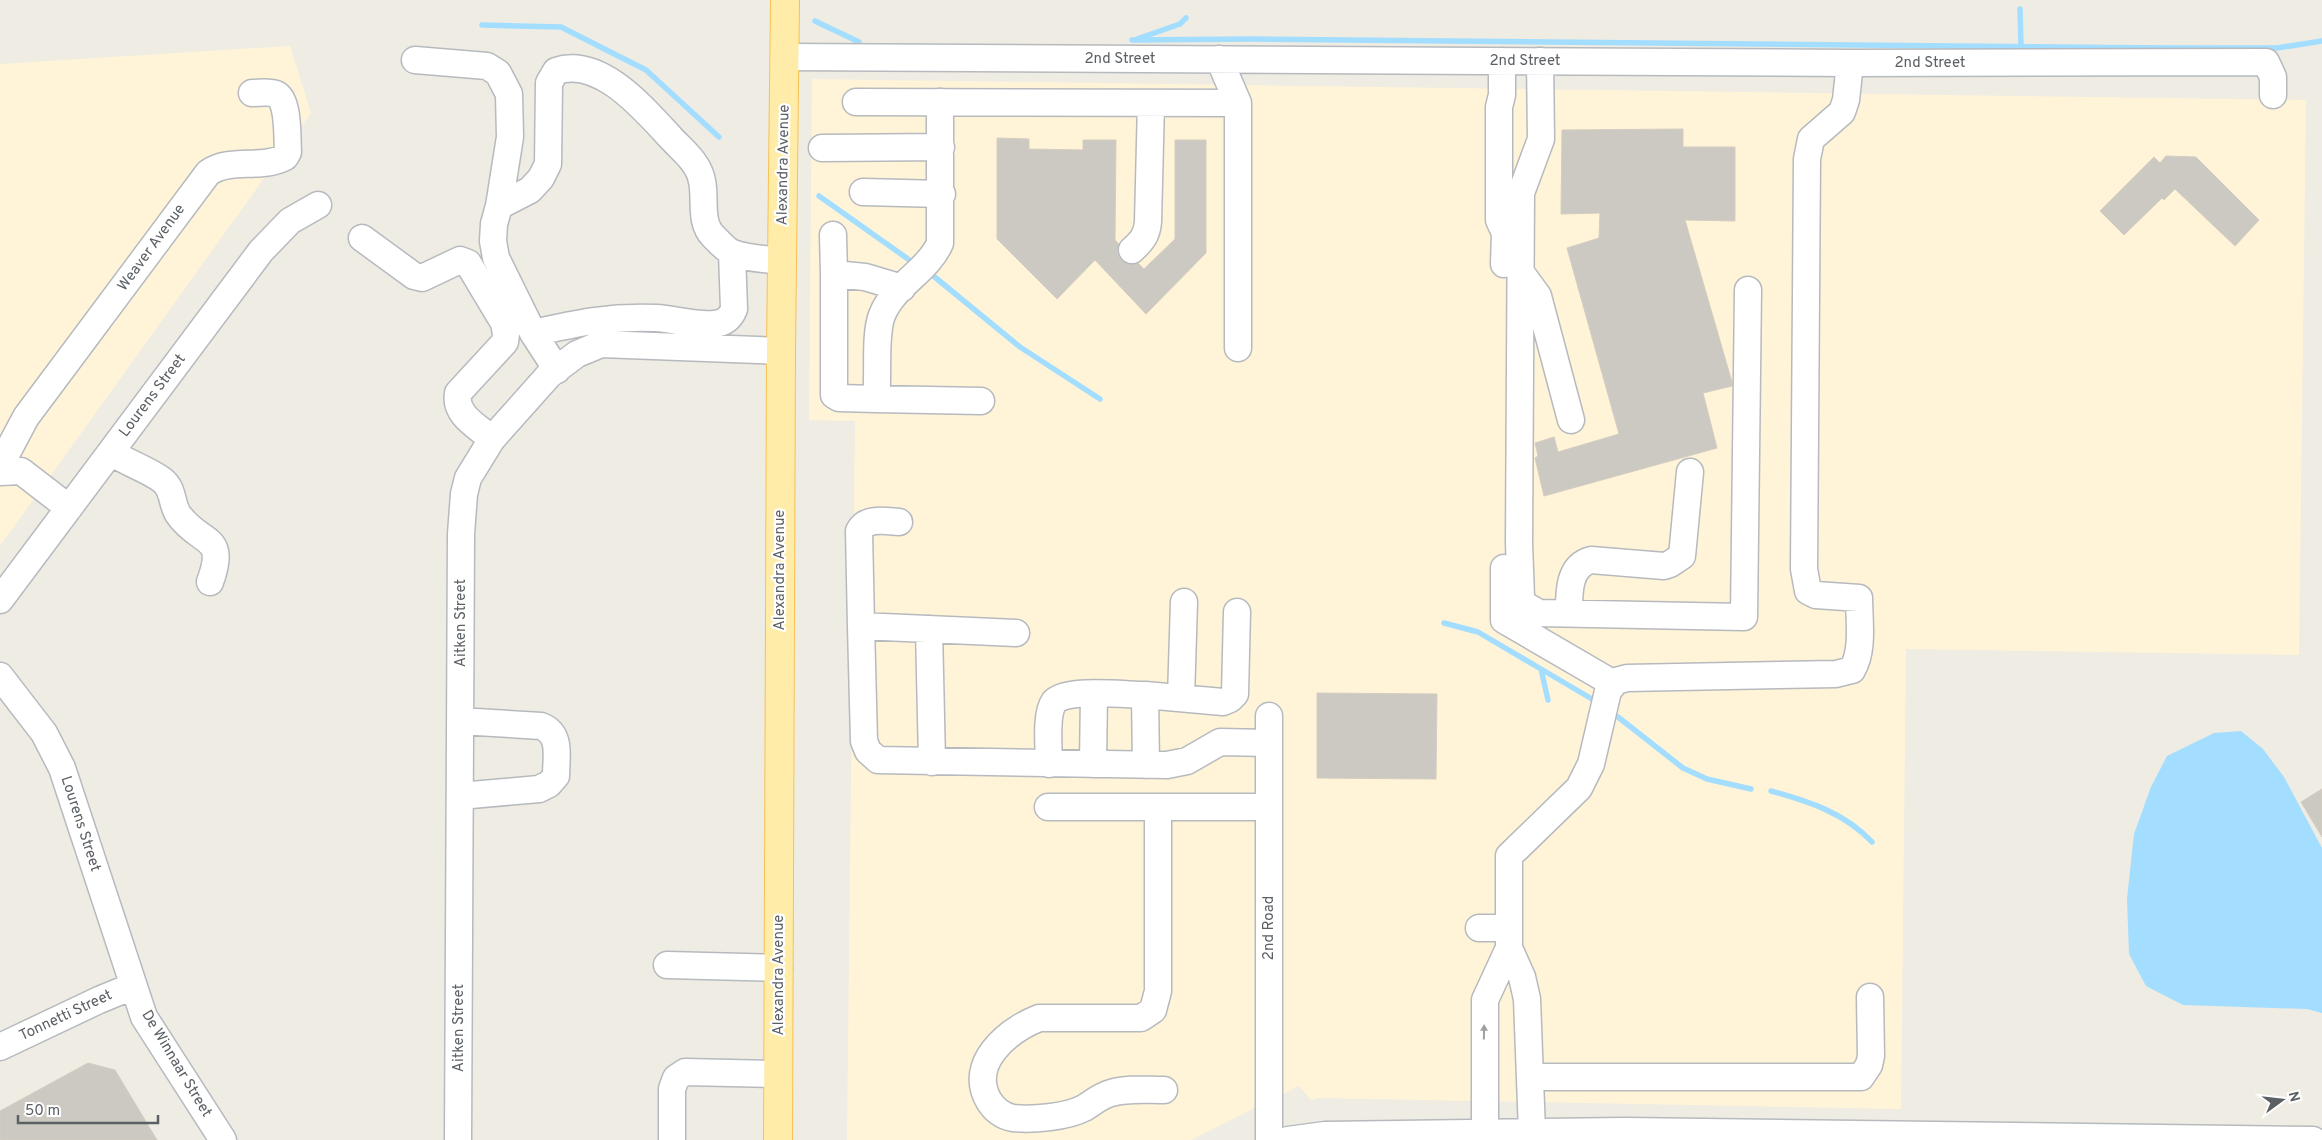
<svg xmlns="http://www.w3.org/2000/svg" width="2322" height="1140" font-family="Overpass,sans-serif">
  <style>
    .commercial { fill: #fff4d8 }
    .water { fill: #a3ddff }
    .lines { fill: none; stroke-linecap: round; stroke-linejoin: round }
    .stream { stroke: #a3ddff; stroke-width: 5.5 }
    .building { fill: #ccc8c2; stroke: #d4cdc1 }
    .minor-casing { stroke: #b6babe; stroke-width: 29 }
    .major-casing { stroke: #f8c053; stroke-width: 30 }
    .minor { stroke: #fff; stroke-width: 26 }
    .major { stroke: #ffeca8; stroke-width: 28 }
    .oneway { fill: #9da0a3 }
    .labels { text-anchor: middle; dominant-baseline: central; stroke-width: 4.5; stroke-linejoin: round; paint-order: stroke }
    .street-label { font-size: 15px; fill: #5b6065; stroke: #fff }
  </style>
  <rect width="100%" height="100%" fill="#efece3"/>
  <!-- commercial -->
  <path class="commercial" d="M290,46L311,113L0,546V64Z
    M812,79L2306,100L2299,655L1906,649L1901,1109L1319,1098L1311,1100L1299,1086L1191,1140H847L855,421L809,420Z"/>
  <!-- water -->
  <path class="water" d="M2241,731L2263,749L2284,777L2322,848V1013L2307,1009L2183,1005L2146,986L2129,954L2127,899L2134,834L2151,787L2167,756L2214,733Z"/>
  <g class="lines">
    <!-- stream -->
    <path class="stream" d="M2020,9L2021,47
      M815,21L859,42
      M482,25L561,27L646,70L719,137
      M1137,39L1180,24L1186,18
      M1132,40L1252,39L2165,48H2277L2322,41
      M819,196L908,259
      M931,274L1020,347L1100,399
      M1444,623L1478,632L1541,669L1548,700
      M1541,669L1592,699
      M1618,717L1683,768L1707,779L1751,789
      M1771,791C1808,801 1845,813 1872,842"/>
  </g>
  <!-- building -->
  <path class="building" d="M1683,129V147H1735V221L1685,220L1732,382V386L1703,393L1717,448L1544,496L1535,458L1538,456L1535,443L1554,437L1558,452L1619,434L1567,248L1599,238L1600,213L1561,214L1562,130Z
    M997,138L1029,139V149L1083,150V140H1116L1115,240L1119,244L1117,253L1121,260L1127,264L1138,263L1144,269L1175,239V140H1206V253L1146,314L1095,260L1057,299L997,239Z
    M2166,156L2196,157L2259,220L2235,246L2175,189L2164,200L2162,198L2124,235L2100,211L2154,157L2160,163Z
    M1317,693L1437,694L1436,779L1317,778Z
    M2322,789V837L2301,802Z
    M88,1063L115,1070L157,1140H0V1111Z"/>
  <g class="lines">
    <!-- minor casing -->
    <g class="minor-casing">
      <path id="minor" d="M785,57L1850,63L2266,62L2273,77V95
        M1219,59L1238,103V348
        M415,60L487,66L498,73L509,94L510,137L499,206L494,224L493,241L496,258L533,333L557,370
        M1502,61V95L1499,107V220L1505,233L1504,264
        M1540,61L1541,139L1521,193L1519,543L1521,598L1525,605L1539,613L1744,617L1748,290
        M856,102L1238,103
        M822,148L941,147
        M863,192L942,194
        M499,206L530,190L541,178L548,164L549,83L556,71C600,56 644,109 671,138C683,151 699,163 702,181C706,198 699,222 713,236C718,241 727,251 733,253C748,259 767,259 782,261
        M833,235L834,274L865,277L902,288
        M362,238L414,276L422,278L460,260L468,263L504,323L506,334L505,342L458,393C454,415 477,426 492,439
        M1132,250C1142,241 1147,235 1148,222L1151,103
        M834,274V395L839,398L876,399C879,375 874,335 882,315C894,285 928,271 940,243V102
        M1522,274L1538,296L1571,420
        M533,333C577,323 610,316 656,318C675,319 695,326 714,324C724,323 730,319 734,309L732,253
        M876,399L981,401
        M111,452C127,463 147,469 162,480C174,489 171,503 178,514C200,546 228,533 210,582
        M0,466L26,417L208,173C230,157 261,170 285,157L288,152C287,138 289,100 276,94C269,91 259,93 252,93
        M0,472L21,471L69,508
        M1504,568V620L1614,684
        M0,600L261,251L290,221L318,205
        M1569,613C1569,594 1568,566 1591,560L1664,566L1670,564L1682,556L1690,472
        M861,626L859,531C866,517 885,521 899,522
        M929,629L932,762
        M1016,633L861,626L864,741L868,751L878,760L1167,765L1187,761L1220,742L1269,743
        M0,676L44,733L62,768L144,1017L223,1140
        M1145,695L1223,702L1230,699L1235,694L1237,612
        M1181,698L1184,602
        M1269,716V1140
        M1049,764C1049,748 1045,715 1054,702C1064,688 1127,695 1145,695L1146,765
        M1093,764L1094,694
        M460,796L539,789L549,784L556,776C556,757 562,734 541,726L460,721
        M1048,807H1269
        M1158,808V991L1153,1010L1141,1018H1039C1007,1031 967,1064 989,1101C994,1109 1002,1116 1013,1118C1033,1120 1067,1117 1084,1108C1094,1102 1100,1096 1111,1093C1128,1088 1146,1090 1164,1090
        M1479,928H1509
        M667,965L779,968
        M0,1047L99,1000L133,986
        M1530,1077H1861L1869,1065L1871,1056L1870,997
        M1532,1132L1527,999L1522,977L1509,948V856L1579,788L1591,764L1608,691L1616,681L1627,678L1836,674L1852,670C1864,650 1859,620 1859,598L1816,595L1808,591L1804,569L1807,159L1811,139L1842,112L1846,100L1850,63
        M1485,1133V1000L1509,948
        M458,1140L461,534L464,494L468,478L492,439L549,375L577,354L601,344L781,351
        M672,1140V1089L676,1078L685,1072L778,1074
        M1288,1140L1325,1135L1625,1131L2313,1140"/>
    </g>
    <!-- major casing -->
    <g class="major-casing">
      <path id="major" d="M778,1140L781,351L785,0"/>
    </g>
    <!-- minor -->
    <use href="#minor" class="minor"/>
    <!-- major -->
    <use href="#major" class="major"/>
  </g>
  <!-- one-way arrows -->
  <defs><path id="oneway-solid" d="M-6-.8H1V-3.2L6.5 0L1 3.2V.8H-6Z" transform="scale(1.25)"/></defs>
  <use class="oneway" href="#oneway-solid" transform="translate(1484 1032) rotate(-89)"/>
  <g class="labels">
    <!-- street labels -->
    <g class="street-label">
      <text x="1120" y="59">2nd Street</text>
      <text x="1525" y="61">2nd Street</text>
      <text x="1930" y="63">2nd Street</text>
      <text transform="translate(784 165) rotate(-89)">Alexandra Avenue</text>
      <text transform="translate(152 248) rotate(-54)">Weaver Avenue</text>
      <text transform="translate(153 396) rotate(-53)">Lourens Street</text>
      <text transform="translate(780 570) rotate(-90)">Alexandra Avenue</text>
      <text transform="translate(461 623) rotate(-90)">Aitken Street</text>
      <text transform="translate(80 824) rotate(72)">Lourens Street</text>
      <text transform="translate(1269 928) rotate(-90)">2nd Road</text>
      <text transform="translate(779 975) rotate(-90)">Alexandra Avenue</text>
      <text transform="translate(66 1016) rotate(-25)">Tonnetti Street</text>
      <text transform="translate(459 1028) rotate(-90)">Aitken Street</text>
      <text transform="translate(176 1064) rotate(59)">De Winnaar Street</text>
    </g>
  </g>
  <!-- north arrow -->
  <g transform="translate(2282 1100) rotate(75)" stroke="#ffffff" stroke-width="4" paint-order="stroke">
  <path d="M0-4L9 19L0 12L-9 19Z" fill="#5b6065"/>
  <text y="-8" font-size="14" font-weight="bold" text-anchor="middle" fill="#5b6065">N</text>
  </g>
  <!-- scale -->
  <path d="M18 1115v8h140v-8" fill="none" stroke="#5b6065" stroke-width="2.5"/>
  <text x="25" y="1115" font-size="15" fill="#5b6065" stroke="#ffffff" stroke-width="4" paint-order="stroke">50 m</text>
</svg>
